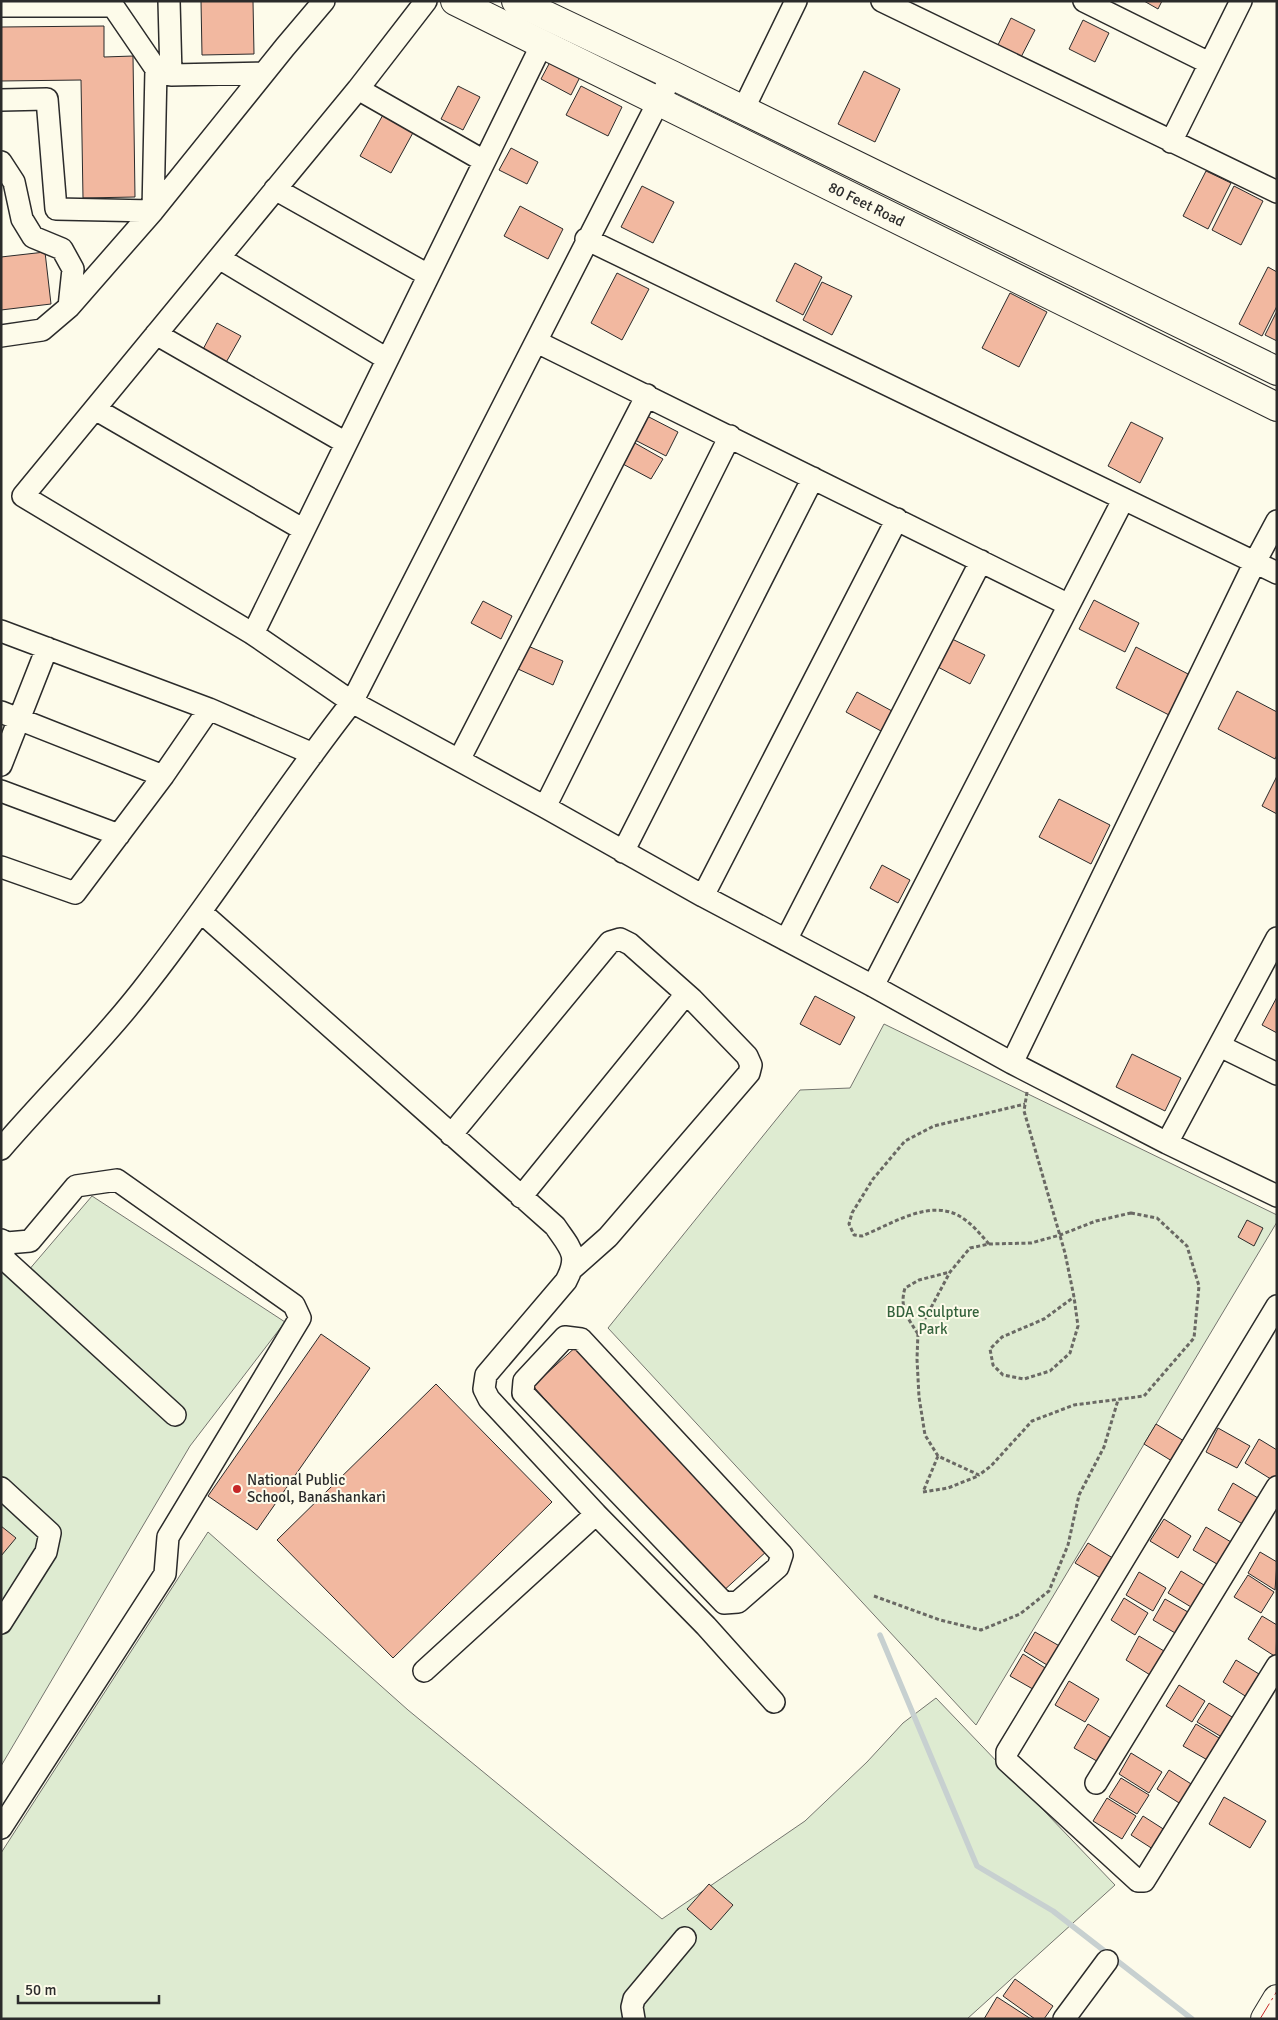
<svg xmlns="http://www.w3.org/2000/svg" width="1278" height="2020" font-family="Signika,sans-serif">
  <style>
    .green { fill: #deebd1; stroke: #74746e }
    .lines { fill: none; stroke-linecap: round; stroke-linejoin: round }
    .stream { stroke: #c7d0d0; stroke-width: 5.5 }
    .building { fill: #f2b8a0; stroke: #2b2b2b }
    .minor-casing { stroke: #2b2b2b; stroke-width: 24 }
    .major-casing { stroke: #2b2b2b; stroke-width: 30 }
    .path { stroke: #6a6964; stroke-width: 3; stroke-dasharray: 4 2.5; stroke-linecap: butt }
    .minor { stroke: #fdfbea; stroke-width: 21 }
    .major { stroke: #fdfbea; stroke-width: 28 }
    .power { stroke: #c62828; stroke-width: 1; stroke-dasharray: 18 4 2.5 4; stroke-linecap: butt }
    .poi-dot { fill: #c62828; stroke: #fdfbea; stroke-width: 2 }
    .labels { text-anchor: middle; dominant-baseline: central; stroke-width: 4; stroke-linejoin: round; paint-order: stroke }
    .street-label { font-size: 15px; fill: #2b2b2b; stroke: #fdfbea }
    .park-label { font-size: 15px; fill: #34623c; stroke: #fdfbea }
    .poi-label { font-size: 15px; fill: #2b2b2b; stroke: #fdfbea; text-anchor: start }
  </style>
  <rect width="100%" height="100%" fill="#fdfbea"/>
  <!-- green -->
  <path class="green" d="M884,1024L1277,1215V1222L976,1725L608,1328L800,1090L850,1088Z
    M92,1196L285,1322L190,1446L1,1766V1271L16,1285Z
    M208,1532L408,1710L662,1919L805,1821L867,1762L903,1723L936,1698L1115,1885L967,2019H1V1853Z"/>
  <g class="lines">
    <!-- stream -->
    <path class="stream" d="M880,1635L977,1866L1053,1911L1192,2019"/>
  </g>
  <!-- building -->
  <path class="building" d="M201,1H253L254,54L202,55Z
    M1144,1H1162L1158,9Z
    M1011,18L1035,30L1019,61L996,49Z
    M1083,20L1109,33L1095,62L1069,49Z
    M104,26V57L133,56L135,197L83,198L81,80L1,81V27Z
    M550,62L580,77L571,95L541,79Z
    M864,71L900,89L875,142L838,124Z
    M458,86L480,97L463,130L441,119Z
    M581,86L622,107L608,136L566,115Z
    M384,113L415,129L391,173L360,156Z
    M511,148L538,162L527,184L499,170Z
    M1206,171L1231,183L1208,229L1183,216Z
    M642,186L674,202L653,243L621,227Z
    M1234,186L1263,201L1241,245L1212,230Z
    M520,206L563,229L548,259L504,236Z
    M45,252L51,304L1,310V257Z
    M795,263L822,277L803,315L776,301Z
    M1268,267L1277,272V306L1262,336L1239,324Z
    M617,273L649,289L622,340L591,323Z
    M822,282L852,296L832,335L803,320Z
    M1010,293L1047,312L1019,367L982,348Z
    M1277,311V341L1265,335Z
    M217,323L241,336L224,366L201,353Z
    M647,416L678,432L666,456L635,440Z
    M1131,422L1163,438L1140,483L1108,466Z
    M633,442L663,459L651,479L621,463Z
    M1094,600L1139,623L1125,652L1079,629Z
    M483,601L512,616L501,639L471,623Z
    M950,638L985,655L970,684L936,666Z
    M528,646L563,661L553,685L518,669Z
    M1136,647L1190,675L1169,715L1116,688Z
    M1237,691L1277,712V755L1275,759L1218,729Z
    M857,692L892,711L881,731L846,712Z
    M1277,776V814L1262,806Z
    M1059,799L1110,825L1091,864L1039,837Z
    M882,865L910,880L898,903L870,888Z
    M815,996L855,1017L840,1045L800,1024Z
    M1277,997V1033L1262,1025Z
    M1132,1054L1181,1078L1165,1111L1116,1087Z
    M1247,1220L1263,1228L1254,1246L1238,1237Z
    M321,1334L370,1368L257,1530L208,1496Z
    M579,1344L768,1550L721,1593L533,1386Z
    M436,1384L552,1502L393,1658L277,1540Z
    M1156,1424L1184,1441L1172,1461L1144,1444Z
    M1218,1428L1250,1446L1237,1468L1206,1452Z
    M1259,1439L1277,1450V1476L1274,1481L1245,1463Z
    M1233,1483L1263,1501L1248,1527L1218,1510Z
    M1164,1519L1191,1536L1178,1558L1150,1541Z
    M1,1526L16,1538L1,1556Z
    M1206,1527L1236,1545L1222,1567L1193,1550Z
    M1088,1543L1116,1560L1104,1580L1075,1563Z
    M1260,1552L1277,1562L1275,1590L1248,1573Z
    M1181,1571L1209,1588L1196,1610L1168,1593Z
    M1139,1572L1166,1588L1153,1611L1126,1595Z
    M1248,1575L1274,1592L1261,1613L1234,1597Z
    M1124,1598L1148,1613L1135,1635L1111,1620Z
    M1165,1599L1195,1616L1182,1637L1153,1620Z
    M1262,1616L1277,1625L1276,1657L1248,1639Z
    M1035,1632L1063,1648L1052,1668L1024,1651Z
    M1139,1636L1169,1654L1155,1678L1126,1660Z
    M1023,1654L1050,1671L1038,1692L1010,1676Z
    M1236,1660L1264,1677L1250,1699L1223,1682Z
    M1069,1681L1099,1699L1085,1722L1055,1705Z
    M1179,1685L1205,1701L1192,1722L1166,1706Z
    M1209,1703L1237,1720L1225,1739L1197,1722Z
    M1088,1724L1116,1741L1102,1764L1074,1748Z
    M1196,1724L1224,1741L1211,1762L1183,1746Z
    M1131,1753L1162,1772L1149,1793L1119,1774Z
    M1169,1770L1196,1787L1184,1806L1157,1789Z
    M1121,1778L1149,1795L1137,1814L1109,1797Z
    M1224,1797L1266,1821L1250,1848L1209,1824Z
    M1107,1798L1136,1816L1122,1839L1093,1821Z
    M1143,1816L1168,1832L1156,1851L1131,1835Z
    M709,1884L733,1905L711,1930L687,1909Z
    M1015,1979L1053,2006L1044,2019H1035L1003,1996Z
    M997,1997L1031,2019H984Z"/>
  <g class="lines">
    <!-- minor casing -->
    <g class="minor-casing">
      <path id="minor" d="M169,1L171,75L264,73
        M426,1L358,89L23,496L253,634L352,702L545,807L703,896L873,986L1012,1063L1167,1143L1277,1196
        M882,1L1277,192
        M1084,1L1209,63
        M1,6H113L156,69L153,211L56,209L47,99L1,100
        M358,89L484,161
        M743,110L796,1
        M1171,142L1241,1
        M1,162L14,182L22,219L33,237L62,249L73,269L69,307
        M275,189L428,275
        M586,239L1277,573
        M219,258L387,359
        M156,334L346,443
        M1,336L42,330L69,307L153,211L285,47L324,1
        M537,342L1069,605
        M95,409L304,530
        M1,631L209,709L313,754
        M253,634L542,44
        M1,712L163,776
        M459,760L647,395
        M1,765L47,648
        M1,791L119,835
        M545,807L730,436
        M623,852L813,478
        M1,867L75,893L163,776L209,709
        M703,896L897,519
        M201,912L555,1226C570,1248 580,1255 566,1281L486,1375L484,1389L489,1399L596,1514L706,1626L774,1702
        M786,940L981,561
        M873,986L1123,500
        M1220,1046L1277,1074
        M1012,1063L1255,562L1277,521
        M451,1135L610,942L620,939L630,944L692,999L747,1056L751,1065L749,1073L608,1237L573,1268
        M1167,1143L1277,938
        M1,1149C50,1092 104,1040 149,981C220,890 281,792 352,702L672,75
        M521,1197L686,994
        M1,1240L7,1243L30,1241L76,1186L117,1180L294,1305L300,1318L168,1537L165,1574L1,1828
        M7,1243L2,1257L175,1415
        M1277,1306L1007,1752V1761L1138,1881H1144L1277,1666
        M565,1337L581,1339L782,1555L778,1567L738,1602L724,1603L523,1393L524,1381Z
        M1,1488L50,1533L46,1552L1,1623
        M424,1671L596,1514
        M1096,1783L1277,1487
        M634,2019L632,2007L634,1999L685,1938
        M1064,2019L1107,1961"/>
    </g>
    <!-- major casing -->
    <g class="major-casing">
      <g id="major">
        <path id="s1" d="M455,1L1277,407"/>
        <path d="M516,1L672,75L1277,371"/>
        <path d="M1265,2019L1277,1999"/>
      </g>
    </g>
    <!-- path -->
    <path class="path" d="M1027,1092L1024,1111L1065,1253L1074,1297L1078,1326L1070,1353L1050,1371L1024,1379L1003,1375L993,1365L990,1349L1002,1337L1044,1319L1074,1297
      M1131,1213L1157,1218L1187,1246L1199,1286L1194,1338L1144,1396L1074,1405L1032,1421L991,1466L979,1475L938,1456L925,1435L919,1397L917,1359L918,1332L950,1272L970,1248L989,1244L1031,1243L1060,1235L1096,1221Z
      M989,1244C981,1235 974,1226 964,1219C933,1196 892,1224 862,1236L854,1235L849,1224L852,1213L873,1179L905,1141L934,1126L1025,1104
      M918,1334C908,1318 899,1308 905,1288L919,1280L950,1272
      M938,1456L923,1492L948,1488L978,1476
      M874,1596L940,1620L981,1630L1020,1614L1049,1591L1068,1545L1079,1495L1104,1447L1118,1400"/>
    <!-- minor -->
    <use href="#minor" class="minor"/>
    <!-- major -->
    <use href="#major" class="major"/>
    <!-- power -->
    <path class="power" d="M1260,2019L1277,1991"/>
  </g>
  <!-- markers -->
  <circle class="poi-dot" cx="237" cy="1489" r="5"/>
  <g class="labels">
    <!-- street labels -->
    <g class="street-label">
      <text stroke="none"><textPath href="#s1" startOffset="459">80 Feet Road</textPath></text>
    </g>
    <!-- park labels -->
    <g class="park-label">
      <text x="933" y="1312">BDA Sculpture<tspan x="933" dy="17">Park</tspan></text>
    </g>
    <!-- poi labels -->
    <g class="poi-label">
      <text x="247" y="1480">National Public<tspan x="247" dy="17">School, Banashankari</tspan></text>
    </g>
  </g>
  <!-- border -->
  <rect width="1278" height="2020" fill="none" stroke="#2b2b2b" stroke-width="5"/>
  <!-- scale -->
  <path d="M18 1995v8h141v-8" fill="none" stroke="#2b2b2b" stroke-width="2.5"/>
  <text x="25" y="1995" font-size="15" fill="#2b2b2b" stroke="#fdfbea" stroke-width="4" paint-order="stroke">50 m</text>
</svg>
